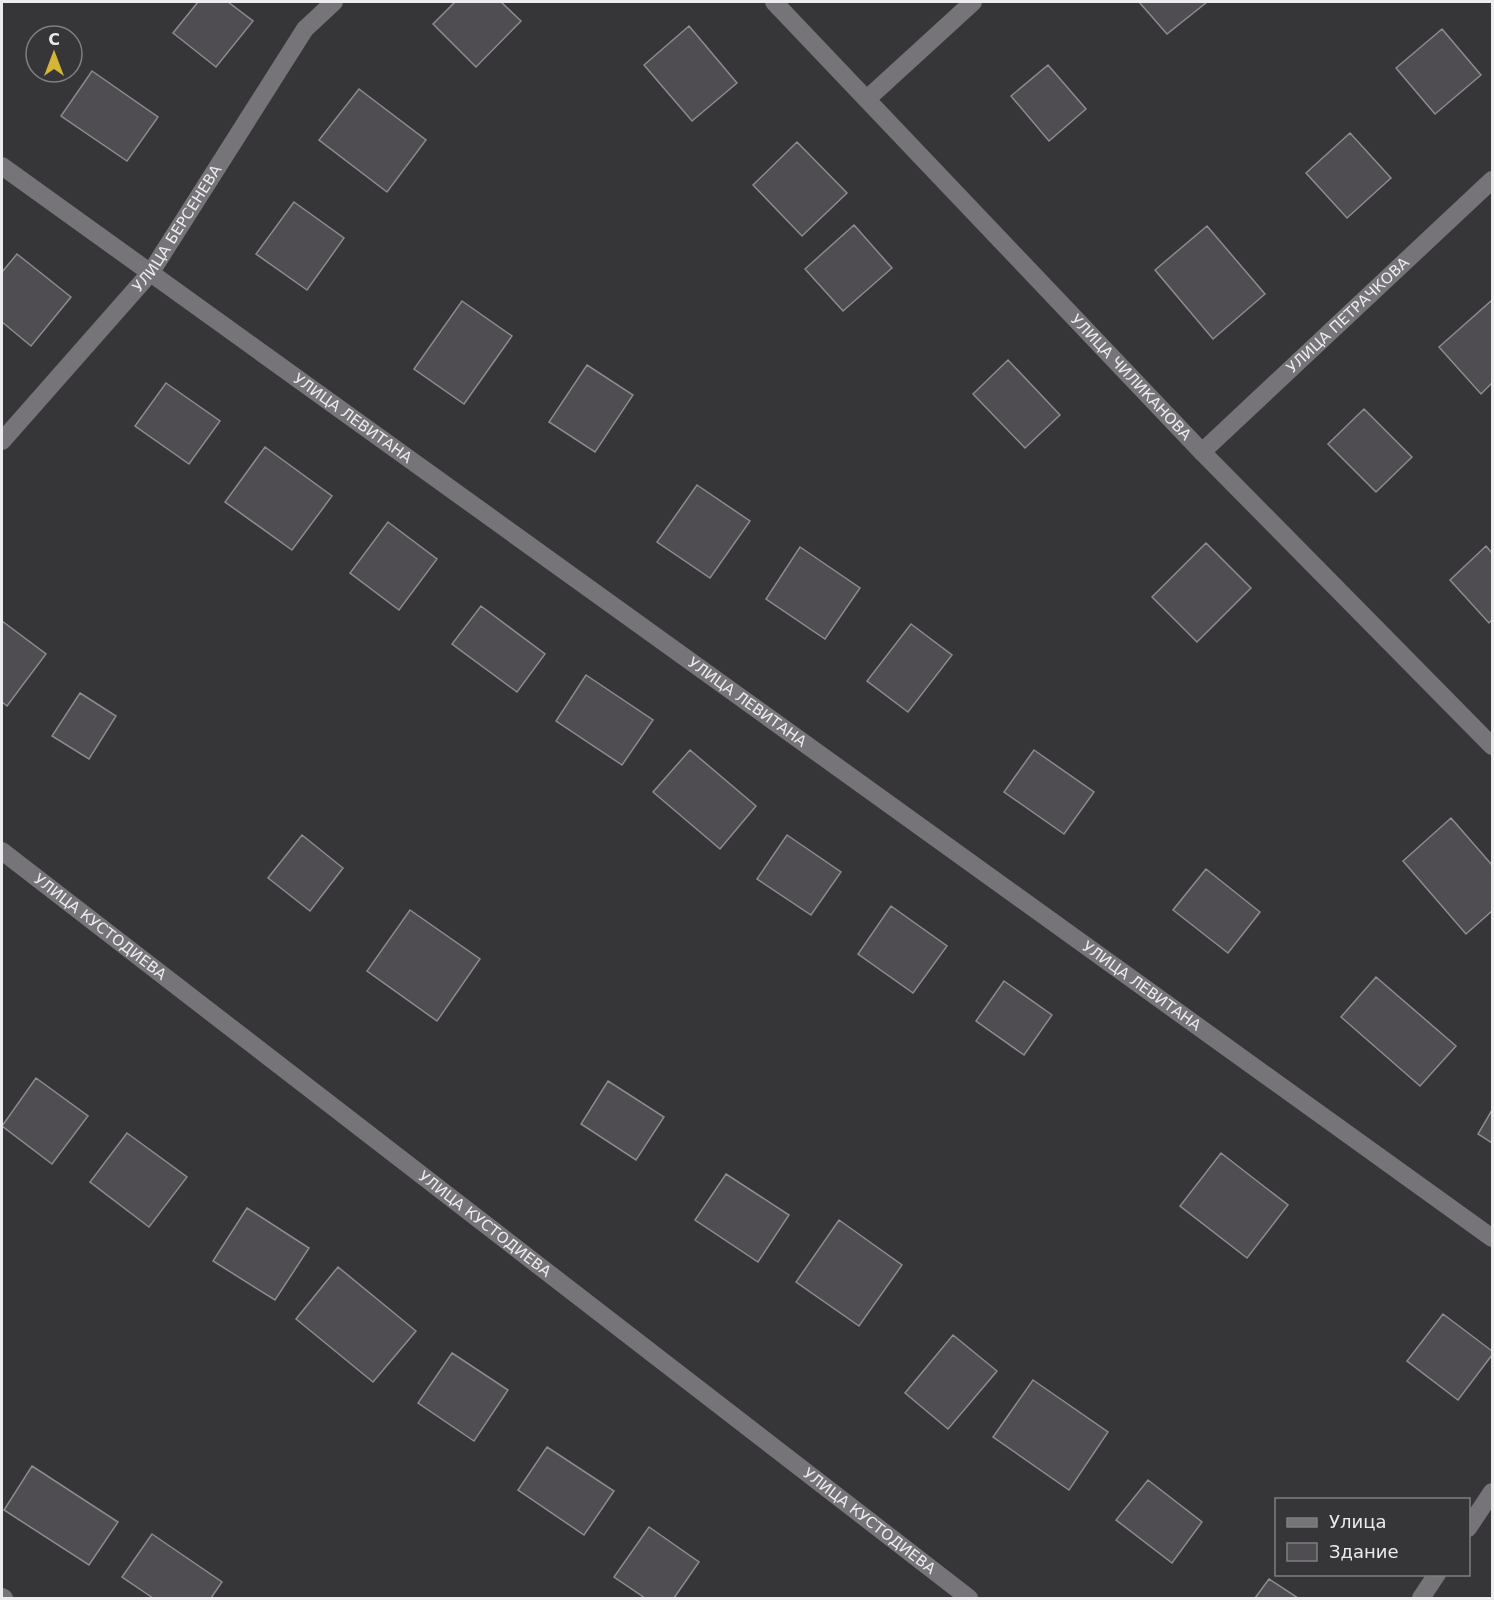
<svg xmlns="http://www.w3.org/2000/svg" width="1494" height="1600" font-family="'DejaVu Sans',sans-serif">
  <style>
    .building { fill: #4f4d51; stroke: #8d8b8f; stroke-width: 1.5 }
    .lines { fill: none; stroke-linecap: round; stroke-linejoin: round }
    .street { stroke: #767478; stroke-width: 18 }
    .labels { text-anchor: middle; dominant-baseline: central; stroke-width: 4.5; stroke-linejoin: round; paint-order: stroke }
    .street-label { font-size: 15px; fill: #ecebed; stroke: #363538 }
  </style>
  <rect width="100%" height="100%" fill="#363538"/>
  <!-- building -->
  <path class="building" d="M198,2H228L253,21L216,67L173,33Z
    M455,2H501L521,21L476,67L433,24Z
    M1139,2H1207L1167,34Z
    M689,26L737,83L692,121L644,65Z
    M1442,29L1481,75L1435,114L1396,68Z
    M1048,65L1086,109L1049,141L1011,96Z
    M92,71L158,117L127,161L61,116Z
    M359,89L426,140L387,192L319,140Z
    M1350,133L1391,178L1347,218L1306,173Z
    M797,142L847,193L802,236L753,185Z
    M294,202L344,238L307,290L256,254Z
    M854,225L892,268L843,311L805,269Z
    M1207,226L1265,294L1213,339L1155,270Z
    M17,254L71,297L31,346L2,322V272Z
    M462,301L512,336L464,404L414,369Z
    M1491,301L1492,303V383L1481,394L1439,347Z
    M1008,360L1060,415L1025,448L973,394Z
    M587,365L633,395L595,452L549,422Z
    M166,383L220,421L189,464L135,426Z
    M1364,409L1412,457L1376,492L1328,444Z
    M265,447L332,496L292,550L225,502Z
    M697,485L750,521L710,578L657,542Z
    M388,522L437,559L399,610L350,573Z
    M1206,543L1251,588L1197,642L1152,597Z
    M1486,546L1492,553V620L1489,623L1450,580Z
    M800,547L860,588L825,639L766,599Z
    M481,606L545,654L517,692L452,644Z
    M2,621L46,654L7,706L2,702Z
    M911,624L952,655L908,712L867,681Z
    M586,675L653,720L622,765L556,721Z
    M80,693L116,716L89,759L52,736Z
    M690,750L756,806L720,849L653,792Z
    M1034,750L1094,792L1064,834L1004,792Z
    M1451,818L1492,865V911L1466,934L1403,861Z
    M302,835L343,868L310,911L268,878Z
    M787,835L841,872L811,915L757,879Z
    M1206,869L1260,912L1228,953L1173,910Z
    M891,906L947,946L913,993L858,954Z
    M410,910L480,959L437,1021L367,971Z
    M1376,977L1456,1046L1420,1086L1341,1017Z
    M1004,981L1052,1015L1024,1055L976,1021Z
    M36,1078L88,1116L52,1164L2,1126Z
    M608,1081L664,1117L636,1160L581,1124Z
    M1492,1110V1143L1478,1134Z
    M127,1133L187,1177L149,1227L90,1182Z
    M1221,1153L1288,1205L1247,1258L1180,1206Z
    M726,1174L789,1215L758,1262L695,1220Z
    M247,1208L309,1248L275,1300L213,1261Z
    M839,1220L902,1265L859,1326L796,1282Z
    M338,1267L416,1331L373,1382L296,1319Z
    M1443,1314L1492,1351V1355L1458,1400L1407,1361Z
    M953,1335L997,1371L948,1429L905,1393Z
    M452,1353L508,1390L474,1441L418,1403Z
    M1033,1380L1108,1432L1069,1490L993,1437Z
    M547,1447L614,1491L584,1535L518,1490Z
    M32,1466L118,1522L89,1565L4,1510Z
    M1148,1480L1202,1522L1172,1563L1116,1520Z
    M649,1527L699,1562L674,1598H645L614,1577Z
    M152,1534L222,1582L211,1598H153L122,1577Z
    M1269,1579L1298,1598H1255Z"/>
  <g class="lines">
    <!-- street -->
    <g class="street">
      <path id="s1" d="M774,2L1202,452L1492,746"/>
      <path d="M867,99L973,2"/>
      <path id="s2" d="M2,166L1492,1238"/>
      <path id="s3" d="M2,441L151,272L305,29L334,2"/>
      <path id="s4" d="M1202,452L1492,180"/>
      <path id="s5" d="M2,851L969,1598"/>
      <path d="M1468,1528L1492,1492"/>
      <path d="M2,1597L4,1598"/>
      <path d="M1421,1598L1437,1574"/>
    </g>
  </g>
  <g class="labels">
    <!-- street labels -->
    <g class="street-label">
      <text stroke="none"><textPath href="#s3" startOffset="276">УЛИЦА БЕРСЕНЕВА</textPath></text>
      <text stroke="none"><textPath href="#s4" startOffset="200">УЛИЦА ПЕТРАЧКОВА</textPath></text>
      <text stroke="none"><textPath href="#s1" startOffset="518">УЛИЦА ЧИЛИКАНОВА</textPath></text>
      <text stroke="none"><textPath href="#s2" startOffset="432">УЛИЦА ЛЕВИТАНА</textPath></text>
      <text stroke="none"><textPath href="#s2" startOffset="918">УЛИЦА ЛЕВИТАНА</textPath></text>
      <text stroke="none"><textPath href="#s5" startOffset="124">УЛИЦА КУСТОДИЕВА</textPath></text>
      <text stroke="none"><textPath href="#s2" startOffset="1404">УЛИЦА ЛЕВИТАНА</textPath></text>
      <text stroke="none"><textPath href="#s5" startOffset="610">УЛИЦА КУСТОДИЕВА</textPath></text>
      <text stroke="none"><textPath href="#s5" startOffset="1096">УЛИЦА КУСТОДИЕВА</textPath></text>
    </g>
  </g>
  <!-- border -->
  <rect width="1494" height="1600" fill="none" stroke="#ecebed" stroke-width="6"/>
  <!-- legend -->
  <rect x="1275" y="1498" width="195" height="78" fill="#363538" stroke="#7f7e80" stroke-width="1.5"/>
  <rect x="1287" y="1518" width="30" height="9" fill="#767478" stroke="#7f7e80" stroke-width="1.5"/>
  <text x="1329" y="1528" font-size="18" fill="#ecebed">Улица</text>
  <rect x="1287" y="1543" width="30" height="18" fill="#4f4d51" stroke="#7f7e80" stroke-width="1.5"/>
  <text x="1329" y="1558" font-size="18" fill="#ecebed">Здание</text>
  <!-- north arrow -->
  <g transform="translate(54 54)"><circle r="28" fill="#363538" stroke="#7f7e80" stroke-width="1.5"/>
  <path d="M0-4.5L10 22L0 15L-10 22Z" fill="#d5b535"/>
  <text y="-9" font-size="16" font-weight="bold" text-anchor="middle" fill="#ecebed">С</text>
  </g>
</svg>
